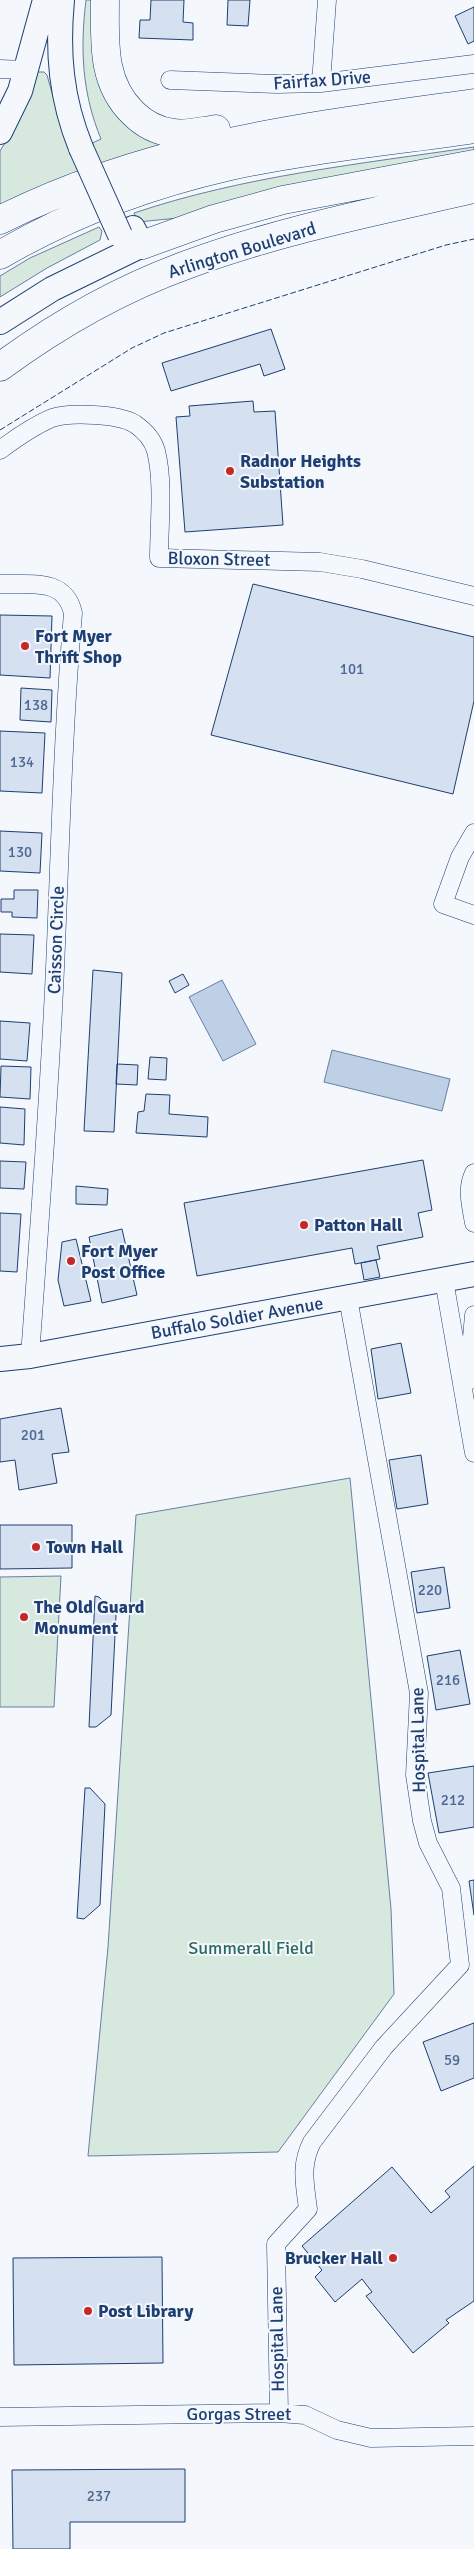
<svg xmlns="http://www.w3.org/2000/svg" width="474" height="2549" font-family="Signika,sans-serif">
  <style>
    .green { fill: #d7e8df; stroke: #687fa3 }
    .water { fill: #bed0e5; stroke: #687fa3 }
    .building { fill: #d5e0f0; stroke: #1d3f73 }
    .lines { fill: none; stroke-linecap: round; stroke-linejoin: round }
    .street-casing { stroke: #1d3f73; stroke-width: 19 }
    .secondary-casing { stroke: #1d3f73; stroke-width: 26 }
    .highway-casing { stroke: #1d3f73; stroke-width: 29 }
    .street { stroke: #f4f7fb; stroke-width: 18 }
    .secondary { stroke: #f4f7fb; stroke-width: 24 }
    .highway { stroke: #f4f7fb; stroke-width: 28 }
    .secondary-bridge-casing { stroke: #1d3f73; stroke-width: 26; stroke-linecap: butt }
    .secondary-bridge { stroke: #f4f7fb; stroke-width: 24 }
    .fence { stroke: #1d3f73; stroke-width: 1; stroke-dasharray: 6 2.5; stroke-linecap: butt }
    .poi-dot { fill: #c62828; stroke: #f4f7fb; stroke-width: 2 }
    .labels { text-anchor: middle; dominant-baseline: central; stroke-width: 4; stroke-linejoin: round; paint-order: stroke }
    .number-label { font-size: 15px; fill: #4b6792 }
    .street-label { font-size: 18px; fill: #1d3f73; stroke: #f4f7fb }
    .poi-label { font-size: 18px; font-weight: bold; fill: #1d3f73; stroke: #f4f7fb; text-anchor: start }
    .park-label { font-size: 18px; fill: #2c6c60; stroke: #f4f7fb }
  </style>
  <rect width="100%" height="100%" fill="#f4f7fb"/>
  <!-- green -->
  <path class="green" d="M86,0H96L97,61L169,143L63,177L0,207V151L19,120L38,72H44L47,75L59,118L73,152L101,139C82,93 80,49 86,0Z
    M474,147V156L188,217L138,222L134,213C244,176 360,164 474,147Z
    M99,227L102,231L100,240L47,268L0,297V276L30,258Z
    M350,1478L391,1909L394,1994L278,2152L88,2156L108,1947L136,1515Z
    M61,1576L54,1707H0V1577Z"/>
  <!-- water -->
  <path class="water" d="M222,980L256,1044L223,1061L189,997Z
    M332,1050L450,1079L442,1111L324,1082Z"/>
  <!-- building -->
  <path class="building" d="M151,0H184L183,22L193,23V40L139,38L140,20H150Z
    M228,0H250L248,26L227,25Z
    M474,7V41L468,44L455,16Z
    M271,329L285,369L264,376L260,364L171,391L162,363Z
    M253,401L254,412L275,411L283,525L185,532L176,417L190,416L189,406Z
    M253,584L474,637V701L453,794L211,735Z
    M0,615L52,616L50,678L0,675Z
    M21,688L52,690L51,722L20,720Z
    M0,731L45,733L42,793L0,791Z
    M0,831L42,833L40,873L0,871Z
    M14,890H38L37,918L12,917V912H1V899H14Z
    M0,934L34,935L32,974L0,972Z
    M93,970L122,973L114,1132L84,1131Z
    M183,974L189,985L175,993L169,981Z
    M0,1021L30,1023L27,1061L0,1059Z
    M150,1057L167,1058L166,1080L148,1079Z
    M117,1064L138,1065L137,1085L116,1084Z
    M1,1066L31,1067L30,1099L0,1097Z
    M146,1094L170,1095L169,1114L208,1117L207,1137L136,1133L138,1112L144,1111Z
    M0,1107L25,1109L24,1145L0,1143Z
    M423,1160L432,1210L418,1213L423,1237L377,1246L380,1259L355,1264L352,1248L197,1276L184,1203Z
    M0,1161L26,1162L24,1189L0,1188Z
    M76,1186L108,1189L107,1205L76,1204Z
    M0,1213L21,1214L17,1272L0,1271Z
    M122,1229L137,1295L102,1303L89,1237Z
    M76,1239L91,1301L64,1306L58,1280L62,1242Z
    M376,1260L380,1277L364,1280L361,1263Z
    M401,1343L411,1393L378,1399L371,1349Z
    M61,1408L69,1452L52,1454L57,1483L19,1490L15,1460L0,1462V1419Z
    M421,1455L428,1504L397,1509L389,1460Z
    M0,1525H72V1568L0,1569Z
    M444,1567L450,1608L417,1613L411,1572Z
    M95,1596L99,1597L116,1615L111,1715L96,1727H89Z
    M460,1650L470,1704L436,1710L427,1656Z
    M474,1766V1827L439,1833L428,1773Z
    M85,1788H90L105,1804L100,1905L84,1919L77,1918Z
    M474,1880V1915L469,1881Z
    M474,2023V2078L441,2091L423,2042Z
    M474,2166V2301L446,2320L449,2323L413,2353L366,2296L372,2292L362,2279L335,2302L315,2277L322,2270L302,2246L392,2167L431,2213L450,2197L445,2191Z
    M162,2257L163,2363L14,2365L13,2258Z
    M185,2469V2522H70V2549H13L12,2470Z"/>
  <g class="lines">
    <!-- street casing -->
    <g class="street-casing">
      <path id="street" d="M0,69L27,70
        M170,80L277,84L321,83L474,64
        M321,83L327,0
        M0,450C16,438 33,426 52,418C70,412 119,414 135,424C145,431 153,440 156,451C164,482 159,525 159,558L320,562L362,569L474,596
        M0,584C30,585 65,577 73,613C62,739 60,864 54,990C48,1112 39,1234 30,1356
        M474,833L460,857L443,904L474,915
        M474,1173C466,1189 471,1205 474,1223
        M444,1280L474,1453
        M468,1381L474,1315
        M279,2413L276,2244L308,2209C305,2185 300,2165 312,2142L384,2047L460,1965L451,1888L428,1843L422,1821L415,1775L419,1693L348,1298
        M0,2417L279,2413L305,2415L337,2430L371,2438L474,2436"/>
    </g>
    <!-- secondary casing -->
    <g class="secondary-casing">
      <path id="secondary" d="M62,0C57,53 61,99 81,148
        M0,132L20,91L45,0
        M0,322L52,289L142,245L133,228
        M0,1359L30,1356L474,1274"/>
    </g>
    <!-- highway casing -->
    <g class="highway-casing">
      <path id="highway" d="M105,0C105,41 101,82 133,113C144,124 157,131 173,133C187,135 202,131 216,129
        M0,220C151,144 310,126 474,103
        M142,245L214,219L283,200L474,164
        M0,255C70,214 151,184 230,166C310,149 393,141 474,129
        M0,367C57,325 122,288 189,264C281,230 378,211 474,189"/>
    </g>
    <!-- street -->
    <use href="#street" class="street"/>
    <!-- secondary -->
    <use href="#secondary" class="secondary"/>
    <!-- highway -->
    <use href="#highway" class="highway"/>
    <!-- secondary-bridge casing -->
    <g class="secondary-bridge-casing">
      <path id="secondary-bridge" d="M81,148L120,235"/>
    </g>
    <!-- secondary-bridge -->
    <use href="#secondary-bridge" class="secondary-bridge"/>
    <!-- fence -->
    <path class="fence" d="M0,430L132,348L164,333L446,245L474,239"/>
  </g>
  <!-- markers -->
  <g class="poi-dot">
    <circle cx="230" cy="471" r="5"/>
    <circle cx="25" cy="646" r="5"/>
    <circle cx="304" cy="1225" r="5"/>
    <circle cx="71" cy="1261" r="5"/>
    <circle cx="36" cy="1547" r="5"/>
    <circle cx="24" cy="1617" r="5"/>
    <circle cx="393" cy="2258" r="5"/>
    <circle cx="88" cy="2311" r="5"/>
  </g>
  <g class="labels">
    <!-- number labels -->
    <g class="number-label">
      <text x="352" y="669">101</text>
      <text x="36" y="705">138</text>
      <text x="22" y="762">134</text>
      <text x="20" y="852">130</text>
      <text x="33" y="1435">201</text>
      <text x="430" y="1590">220</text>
      <text x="448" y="1680">216</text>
      <text x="453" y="1800">212</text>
      <text x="452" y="2060">59</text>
      <text x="99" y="2496">237</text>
    </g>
    <!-- street labels -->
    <g class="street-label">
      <text transform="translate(322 80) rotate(-4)">Fairfax Drive</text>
      <text transform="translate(242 250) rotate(-17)">Arlington Boulevard</text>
      <text transform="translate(219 559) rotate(1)">Bloxon Street</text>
      <text transform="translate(56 940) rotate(-88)">Caisson Circle</text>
      <text transform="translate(237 1318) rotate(-10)">Buffalo Soldier Avenue</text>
      <text transform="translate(418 1740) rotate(-91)">Hospital Lane</text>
      <text transform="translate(277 2339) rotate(-91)">Hospital Lane</text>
      <text x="239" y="2414">Gorgas Street</text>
    </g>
    <!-- poi labels -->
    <g class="poi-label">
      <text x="240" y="461">Radnor Heights<tspan x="240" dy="21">Substation</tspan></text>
      <text x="35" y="636">Fort Myer<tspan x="35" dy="21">Thrift Shop</tspan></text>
      <text x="314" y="1225">Patton Hall</text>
      <text x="81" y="1251">Fort Myer<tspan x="81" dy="21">Post Office</tspan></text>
      <text x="46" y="1547">Town Hall</text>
      <text x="34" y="1607">The Old Guard<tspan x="34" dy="21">Monument</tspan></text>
      <text x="383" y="2258" text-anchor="end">Brucker Hall</text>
      <text x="98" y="2311">Post Library</text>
    </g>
    <!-- park labels -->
    <g class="park-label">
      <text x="251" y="1948">Summerall Field</text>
    </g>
  </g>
</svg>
